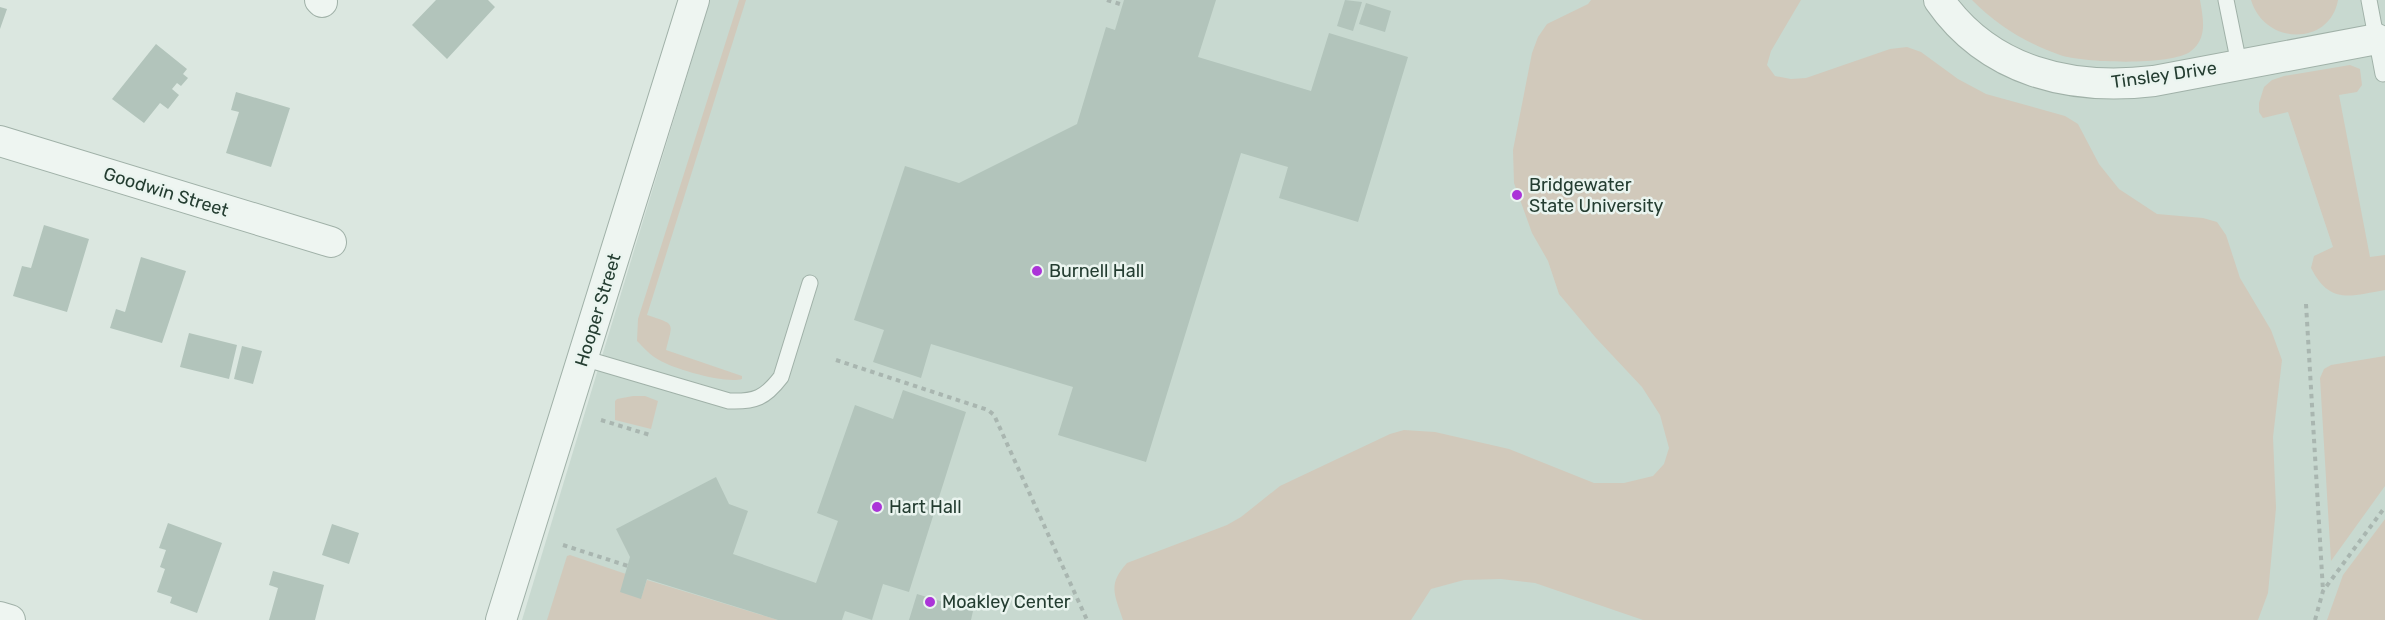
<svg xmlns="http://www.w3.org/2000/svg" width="2385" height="620" font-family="Rubik,sans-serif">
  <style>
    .built { fill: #c8d9d0 }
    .green { fill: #d1c9bb }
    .building { fill: #b2c4bb }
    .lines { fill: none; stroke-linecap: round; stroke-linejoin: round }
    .service-casing { stroke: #a0b1a8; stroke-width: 17 }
    .minor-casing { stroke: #a0b1a8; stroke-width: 32 }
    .path { stroke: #a9b6b0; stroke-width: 4; stroke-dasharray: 4.5 4.5; stroke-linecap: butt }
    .service { stroke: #eef5f1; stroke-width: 15 }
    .minor { stroke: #eef5f1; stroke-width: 30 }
    .poi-dot { fill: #ab34d8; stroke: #eaf4ef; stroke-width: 2 }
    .labels { text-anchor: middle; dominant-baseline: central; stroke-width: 5; stroke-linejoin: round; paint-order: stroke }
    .street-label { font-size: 18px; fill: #243d31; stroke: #eaf4ef }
    .poi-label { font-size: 18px; fill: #243d31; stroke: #eaf4ef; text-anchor: start }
  </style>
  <rect width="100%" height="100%" fill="#dbe7e0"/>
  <!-- built -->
  <path class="built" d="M710,0H2385V620H522Z"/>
  <!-- green -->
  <path class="green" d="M739,0H746L647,315C676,325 673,321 666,350L742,376V379C725,384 674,369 659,360C650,355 644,348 637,341L638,319Z
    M1591,0H1801L1771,51L1767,65L1775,76L1791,79L1806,78L1890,49L1907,47L1921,52L1958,79L1986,94L2065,116L2078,124L2099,164L2119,189L2157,214L2203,218L2217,222L2226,235L2240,278L2271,330L2282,360L2273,437L2276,508L2268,593L2258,620H1643L1535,583L1501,579L1464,580L1431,589L1411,620H1123C1115,595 1107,585 1127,563L1227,525L1241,517L1280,486L1390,434L1404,430L1435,432L1509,449L1594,483H1624L1653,476L1664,464L1669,448L1660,415L1642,387L1596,338L1559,294L1548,261L1532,233L1514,183L1513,150L1532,53L1538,37L1547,24L1588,4Z
    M1972,0H2200C2203,18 2208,38 2191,51C2173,66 2083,63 2060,55C2026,43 1998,26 1972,0Z
    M2251,0H2338C2330,46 2265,46 2251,0Z
    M2350,65L2360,69L2362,85L2357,92L2339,95L2370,257L2385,255V290C2350,296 2330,305 2311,268L2314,256L2333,247L2288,112L2263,118L2259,112V103L2264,87L2272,80L2284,76Z
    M2385,356V486L2331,561L2320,378L2324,369L2331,365Z
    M633,396H645L658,401L651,429L615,420V401L617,399Z
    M2385,519V620H2327L2343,575Z
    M570,555L626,574L641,598L647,580L778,620H547L567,556Z"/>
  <!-- building -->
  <path class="building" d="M436,0H488L495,7L447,59L412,25Z
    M1124,0H1216L1198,57L1311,91L1329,33L1408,57L1358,222L1279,198L1288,167L1241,153L1146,462L1058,435L1073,387L931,344L921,378L873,362L884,330L854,320L905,166L959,183L1077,124L1106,27L1115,30Z
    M1345,0L1362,2L1353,31L1337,26Z
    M1366,3L1391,11L1385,32L1359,24Z
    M0,7L7,9L0,29Z
    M156,44L187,69L183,74L188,78L181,86L177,83L172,89L179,95L168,109L160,103L144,123L112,99Z
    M236,92L290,108L271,167L226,153L239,112L231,110Z
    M44,225L89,239L67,312L13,296L22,266L31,268Z
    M141,257L186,271L162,343L110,328L116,309L125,312Z
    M189,333L237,345L229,379L180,367Z
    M242,346L262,351L253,384L234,379Z
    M903,390L966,412L909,592L883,584L872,620L845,611L842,620H778L647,579L641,599L620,592L630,557L616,529L716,477L729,504L748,511L733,554L816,583L838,521L817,513L855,405L893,419Z
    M168,523L222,543L197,613L170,603L172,597L157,592L165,569L160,567L166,550L159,548Z
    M332,524L359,533L349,564L322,555Z
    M273,571L324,585L315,620H269L278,588L269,585Z
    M917,594L973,611L971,620H909Z"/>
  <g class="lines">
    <!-- service casing -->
    <g class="service-casing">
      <path id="service" d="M2226,0L2239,64
        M2369,0L2383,74
        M583,358L729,401C755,402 765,398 781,377L810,283"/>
    </g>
    <!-- minor casing -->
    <g class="minor-casing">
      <path id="minor" d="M320,0L322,2
        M1939,0C1989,72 2071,91 2154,81L2377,39
        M0,141L331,242
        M0,617L10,620
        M501,620L694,0"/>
    </g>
    <!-- path -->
    <path class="path" d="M1107,0L1123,5
      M2306,304L2323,591
      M836,360L988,410L994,415L1087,620
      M601,420L650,435
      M563,545L628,566
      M2315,620L2323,591L2385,507"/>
    <!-- service -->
    <use href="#service" class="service"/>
    <!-- minor -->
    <use href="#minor" class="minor"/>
  </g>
  <!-- markers -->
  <g class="poi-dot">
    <circle cx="1517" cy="195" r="6"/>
    <circle cx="1037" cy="271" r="6"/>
    <circle cx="877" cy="507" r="6"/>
    <circle cx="930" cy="602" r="6"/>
  </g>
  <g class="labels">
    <!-- street labels -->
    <g class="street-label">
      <text transform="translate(2164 75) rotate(-8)">Tinsley Drive</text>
      <text transform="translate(166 192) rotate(17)">Goodwin Street</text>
      <text transform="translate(598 310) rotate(-73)">Hooper Street</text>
    </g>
    <!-- poi labels -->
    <g class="poi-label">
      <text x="1529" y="185">Bridgewater<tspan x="1529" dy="21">State University</tspan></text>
      <text x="1049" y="271">Burnell Hall</text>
      <text x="889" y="507">Hart Hall</text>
      <text x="942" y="602">Moakley Center</text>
    </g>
  </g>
</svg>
